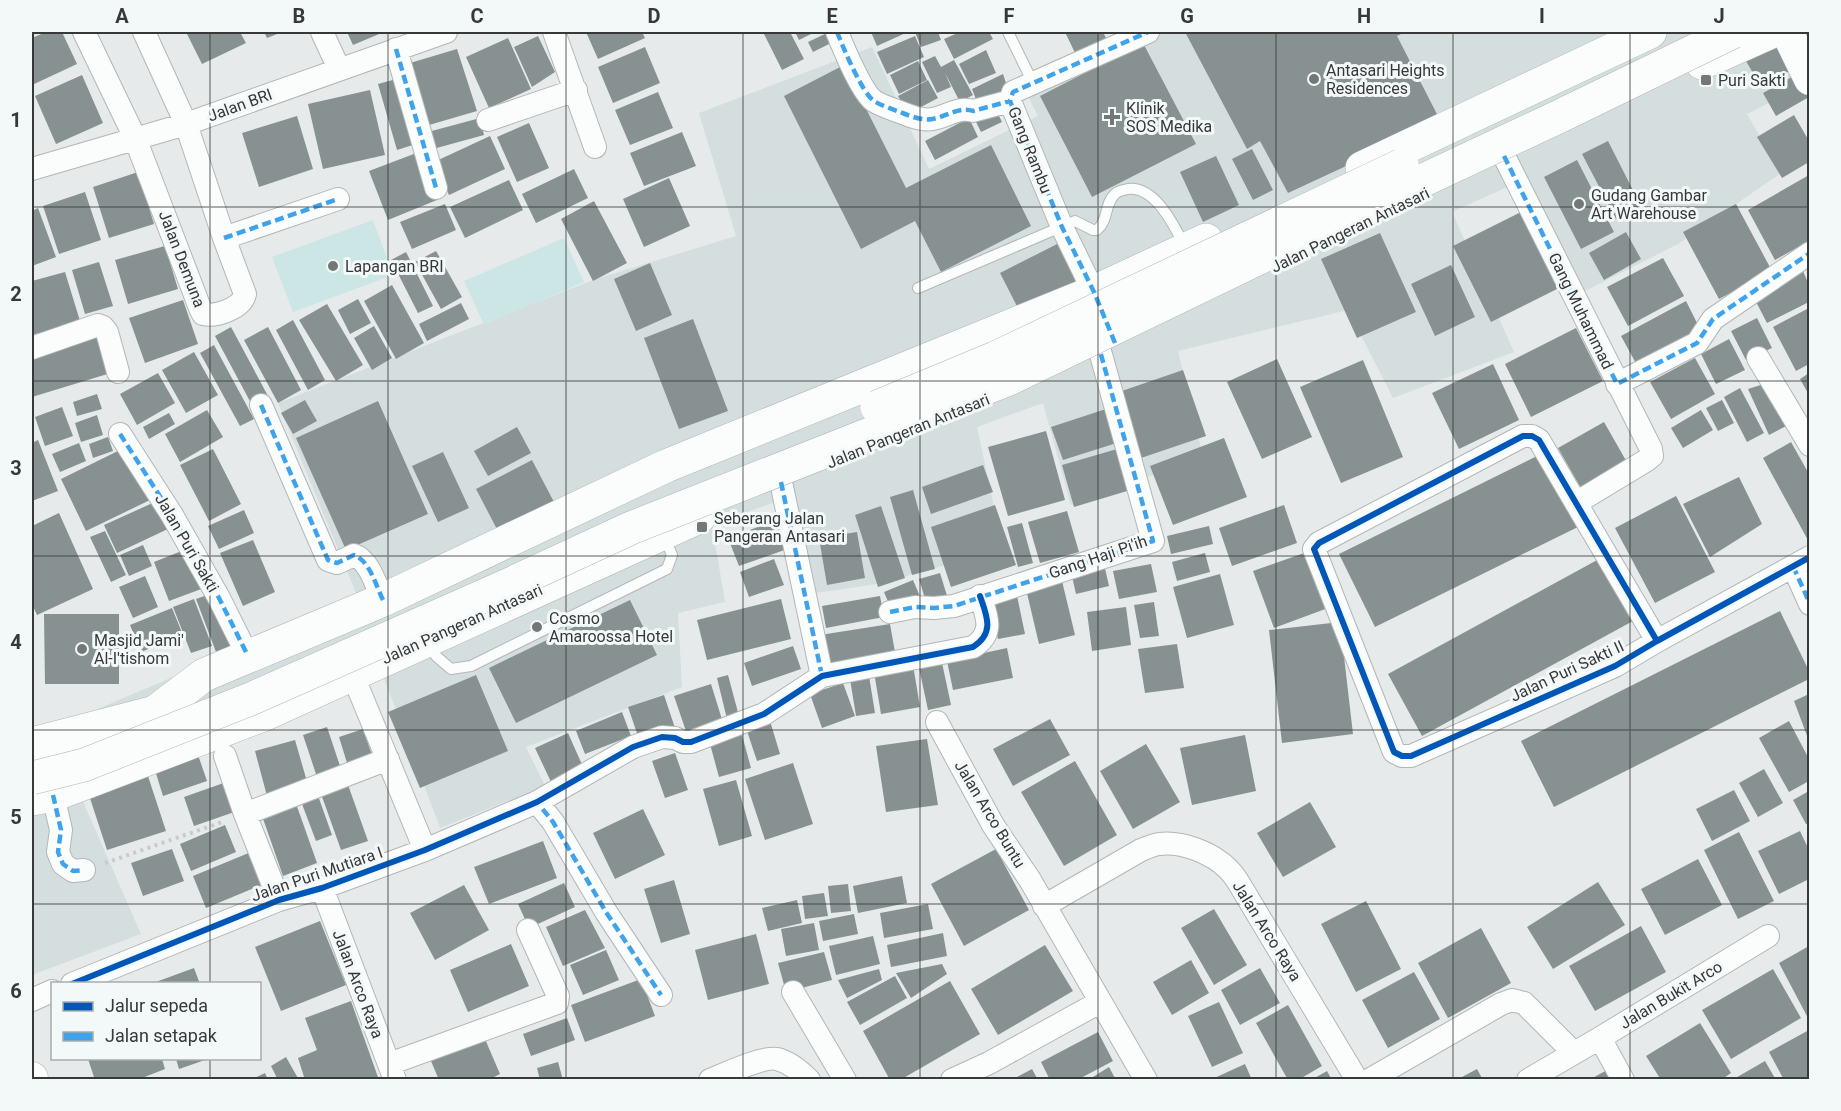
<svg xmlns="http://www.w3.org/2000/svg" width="1841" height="1111" font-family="Roboto,sans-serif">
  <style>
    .built { fill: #d4dede }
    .green { fill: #cce6e6 }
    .building { fill: #879191 }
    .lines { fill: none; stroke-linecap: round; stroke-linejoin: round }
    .lane-casing { stroke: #b3b6b6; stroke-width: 12 }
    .street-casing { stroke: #b3b6b6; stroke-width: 24 }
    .secondary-casing { stroke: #b3b6b6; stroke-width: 33 }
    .primary-casing { stroke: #b3b6b6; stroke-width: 34 }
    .path { stroke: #cacaca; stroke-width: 4; stroke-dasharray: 3 4.5; stroke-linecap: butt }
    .lane { stroke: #fbfcfc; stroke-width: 10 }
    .street { stroke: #fbfcfc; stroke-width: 22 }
    .secondary { stroke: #fbfcfc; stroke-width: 32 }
    .primary { stroke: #fbfcfc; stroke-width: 33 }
    .primary-bridge-casing { stroke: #b3b6b6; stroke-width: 34; stroke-linecap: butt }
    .primary-bridge { stroke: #fbfcfc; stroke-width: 33 }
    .quiet { stroke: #3fa3ec; stroke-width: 4.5; stroke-dasharray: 9 4.5; stroke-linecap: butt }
    .cycleway-casing { stroke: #f3f8f8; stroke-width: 10 }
    .cycleway { stroke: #0057b8; stroke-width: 6 }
    .grid { fill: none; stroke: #373939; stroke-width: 1.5; stroke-opacity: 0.55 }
    .poi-dot { fill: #747777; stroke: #f3f8f8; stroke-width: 2 }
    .labels { text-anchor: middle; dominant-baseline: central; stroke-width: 6; stroke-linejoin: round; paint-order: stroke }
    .poi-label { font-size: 16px; fill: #373939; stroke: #f3f8f8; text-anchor: start }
    .street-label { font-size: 16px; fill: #373939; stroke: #f3f8f8 }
    .neatline { fill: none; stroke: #373939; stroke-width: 2 }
    .grid-label { font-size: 20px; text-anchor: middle; font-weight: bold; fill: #373939 }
  </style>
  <rect width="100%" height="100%" fill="#e6eaea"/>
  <!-- built -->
  <path class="built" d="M1167,32H1809V83L1747,114L1781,173L1678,244L1581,293L1523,180L1452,212L1514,352L1393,398L1348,310L1178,351L1203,457L1071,505L1043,403L977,427L1003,549L877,584L796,596L775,502L712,525L725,602L678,613L682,687L526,747L545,786L440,828L384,678L81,797L141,934L32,975V737L358,598L278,403L596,279L736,236L699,113L872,47L929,169L1038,116L1025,90Z"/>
  <!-- green -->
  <path class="green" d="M373,220L393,275L293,312L272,257Z
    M564,238L584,282L484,325L464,281Z"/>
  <!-- building -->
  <path class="building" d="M46,32H62L77,64L32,85V38Z
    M186,32H240L246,43L202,64Z
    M264,32H282L267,38Z
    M347,32H384L353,45Z
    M586,32H642L645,38L598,59Z
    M768,32H790L804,59L782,70L764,34Z
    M795,32H815L799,40Z
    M871,32H908L877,46Z
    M915,32H938L941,40L921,47Z
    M960,32H989L993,39L954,59L944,39Z
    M1065,32H1103L1107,40L1076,55Z
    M1185,32H1405L1397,36L1441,122L1288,193L1260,141L1247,149Z
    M827,33L831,43L813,52L808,42Z
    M538,36L555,72L532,87L514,47Z
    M915,36L924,57L887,74L877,52Z
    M508,38L531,89L489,108L466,57Z
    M1780,42L1795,68L1761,87L1746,61Z
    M1143,43L1196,144L1092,197L1040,96Z
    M645,47L660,83L613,103L598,67Z
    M457,49L477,111L429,125L410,63Z
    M986,50L996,73L969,84L959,64Z
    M935,56L941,67L954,60L973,95L960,102L945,73L951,87L937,93L922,62Z
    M918,61L927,80L899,94L890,75Z
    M844,65L906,188L991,145L1031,226L941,272L915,221L861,249L784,96Z
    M1799,73L1809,91V97L1776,116L1763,93Z
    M1003,74L1010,95L979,107L972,89Z
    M82,75L103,123L56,144L35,96Z
    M400,78L419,143L397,150L378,84Z
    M928,80L938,98L908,114L898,96Z
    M370,90L385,155L323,169L308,104Z
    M658,92L673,128L630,145L615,110Z
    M994,106L1002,122L981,132L973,116Z
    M1794,115L1809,141V162L1782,178L1757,137Z
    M297,116L313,169L259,187L242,133Z
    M480,118L484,135L433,149L428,132Z
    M969,118L978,137L935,160L925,141Z
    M529,123L549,168L517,182L497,137Z
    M682,132L696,166L644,186L630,153Z
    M490,136L505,169L449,195L434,162Z
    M1608,141L1641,206L1616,219L1582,154Z
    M1252,149L1273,190L1253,200L1232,159Z
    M419,152L437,200L388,220L369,171Z
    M1216,156L1239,205L1203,222L1180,172Z
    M1577,160L1614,232L1581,249L1544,177Z
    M574,169L588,198L536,223L522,194Z
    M138,172L154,224L109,238L93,187Z
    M1809,175V241L1775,260L1748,210Z
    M669,178L690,226L644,247L623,199Z
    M509,180L523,210L465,238L450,207Z
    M85,192L101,240L59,254L43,206Z
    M594,201L627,263L593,281L561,219Z
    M445,204L456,230L412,249L400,222Z
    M1736,204L1772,271L1719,299L1683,232Z
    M38,208L56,257L32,266V211Z
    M1523,211L1561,287L1491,322L1453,246Z
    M1626,232L1641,259L1604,280L1589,253Z
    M1380,233L1416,312L1357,338L1321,259Z
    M1063,241L1084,284L1022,316L1000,273Z
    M165,246L178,289L128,304L115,260Z
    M436,251L462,297L441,309L415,262Z
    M406,252L433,306L418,313L391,260Z
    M1663,258L1684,296L1628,326L1607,287Z
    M99,262L113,306L85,314L72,270Z
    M650,263L672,315L636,331L614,279Z
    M1451,265L1475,317L1435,336L1411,284Z
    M1803,271L1809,285V302L1767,323L1753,296Z
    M65,272L80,321L32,335V281Z
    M392,285L424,343L396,359L364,301Z
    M358,299L371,323L350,334L338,310Z
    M183,300L198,344L145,363L129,318Z
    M1686,301L1701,331L1638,367L1621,336Z
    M461,303L469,319L427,341L419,324Z
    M327,304L363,365L336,381L299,320Z
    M1807,309L1809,315V364L1796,371L1773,327Z
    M1757,318L1772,348L1746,360L1731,331Z
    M693,319L728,411L679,429L644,338Z
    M293,320L325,380L308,390L276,330Z
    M374,326L392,358L372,370L354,338Z
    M231,327L268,396L252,405L215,336Z
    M268,327L301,390L278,403L244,340Z
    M1576,328L1603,381L1531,417L1505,364Z
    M102,334L114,372L32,397V356Z
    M1729,339L1745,370L1716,384L1701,354Z
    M214,345L254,419L240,426L200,353Z
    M194,352L218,395L186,413L162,370Z
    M1695,358L1715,394L1671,419L1650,382Z
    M1277,359L1312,437L1262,459L1227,382Z
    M1363,360L1403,457L1341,483L1300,387Z
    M1493,364L1519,420L1459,449L1432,393Z
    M1183,370L1206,436L1141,458L1119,392Z
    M158,373L175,403L137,425L120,394Z
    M1809,373V395L1800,379Z
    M1767,383L1788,425L1769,435L1748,389Z
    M1740,388L1764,433L1747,442L1724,397Z
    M97,394L102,409L77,416L73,402Z
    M305,400L317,421L293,434L281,413Z
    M1722,400L1734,423L1718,431L1706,408Z
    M378,401L428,514L346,550L296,438Z
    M62,407L73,436L45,446L35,417Z
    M1112,407L1123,441L1063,460L1051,427Z
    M207,410L223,437L180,462L165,434Z
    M1701,410L1713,430L1683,448L1671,428Z
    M169,413L175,424L149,439L143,427Z
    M97,415L103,435L81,442L75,423Z
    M1604,422L1628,464L1582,490L1558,448Z
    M517,427L531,453L488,476L474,451Z
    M1046,431L1065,500L1008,516L988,447Z
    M108,437L113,451L93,458L89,444Z
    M1224,438L1247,497L1173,525L1150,466Z
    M38,440L58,491L32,501V443Z
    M1791,442L1809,474V542L1763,458Z
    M79,443L86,461L60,472L52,454Z
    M1124,447L1137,488L1074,507L1062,465Z
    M124,448L150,500L86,531L61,479Z
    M213,449L241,504L209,521L180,465Z
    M443,452L469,508L438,522L412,466Z
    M1541,454L1578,527L1375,627L1339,554Z
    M532,460L555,504L499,533L476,489Z
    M983,465L993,492L931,514L922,487Z
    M1739,477L1762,524L1710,557L1683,504Z
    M913,490L935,569L912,575L890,497Z
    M1676,496L1715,572L1655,603L1615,528Z
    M157,501L170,528L117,553L104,525Z
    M995,505L1016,565L951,587L931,527Z
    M1284,505L1297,543L1232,566L1219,528Z
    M881,506L905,578L878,587L855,515Z
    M244,510L254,533L219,549L208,526Z
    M1067,511L1079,552L1040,563L1028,522Z
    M59,513L93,589L37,615L32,604V526Z
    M780,519L790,548L739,566L728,538Z
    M1022,523L1033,563L1018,567L1007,527Z
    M1209,526L1213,544L1171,554L1167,536Z
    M105,531L126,575L111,582L90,537Z
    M857,532L865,578L827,585L819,538Z
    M253,540L275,592L243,606L220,553Z
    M143,545L152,566L129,576L120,555Z
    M189,548L204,588L169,601L154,562Z
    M1307,552L1328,608L1274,628L1253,571Z
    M1205,553L1210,572L1177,581L1172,562Z
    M774,559L784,585L749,597L740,572Z
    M1599,559L1633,621L1422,736L1388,674Z
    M1104,564L1109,586L1076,594L1071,572Z
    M1151,564L1157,592L1119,599L1113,571Z
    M940,573L948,599L927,605L919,579Z
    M1220,574L1234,625L1187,638L1173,587Z
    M145,576L158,607L133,618L119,587Z
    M913,580L921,599L892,611L884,592Z
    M1062,581L1075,635L1039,644L1026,589Z
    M1016,591L1025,634L998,639L988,596Z
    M213,593L232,646L216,652L196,599Z
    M880,596L884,617L826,628L822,606Z
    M194,599L212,646L191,653L173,607Z
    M781,599L791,639L707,660L697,620Z
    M630,600L657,655L516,723L489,668Z
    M1154,602L1159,636L1140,638L1134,605Z
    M1126,607L1131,645L1092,651L1087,612Z
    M172,608L183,635L141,652L130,625Z
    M1780,611L1809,671V679L1554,807L1521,741Z
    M44,614H119V684H45Z
    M1340,622L1353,734L1282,743L1269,630Z
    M890,624L896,658L826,670L820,635Z
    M1177,644L1184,688L1145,693L1138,649Z
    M793,646L801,669L752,686L744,663Z
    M1007,648L1013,678L953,690L947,661Z
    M941,658L951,705L928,710L918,663Z
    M913,665L920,707L881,714L874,672Z
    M476,675L508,751L420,788L388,712Z
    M728,675L739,716L727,719L717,678Z
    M869,676L875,713L856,716L850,679Z
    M843,683L855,716L822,728L810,694Z
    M711,684L724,726L688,737L674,696Z
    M1809,694V741L1794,701Z
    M664,695L675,728L639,739L628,707Z
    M622,712L631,736L585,754L576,731Z
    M1050,719L1070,755L1013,786L993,749Z
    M770,721L780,754L757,761L746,728Z
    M1789,721L1809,759V781L1789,792L1759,738Z
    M327,727L343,775L319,783L303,735Z
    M363,729L373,758L348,766L339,737Z
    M568,733L584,769L552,784L535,748Z
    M742,735L751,768L719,777L710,744Z
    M1245,735L1256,791L1192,805L1180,748Z
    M927,739L938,805L886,812L876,746Z
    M295,740L308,785L267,796L255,751Z
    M1146,744L1180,802L1133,829L1100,771Z
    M197,752L207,781L163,796L154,767Z
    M675,753L688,790L665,798L652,761Z
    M1075,761L1117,835L1064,866L1021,792Z
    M793,763L813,824L765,840L745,779Z
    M1764,769L1783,803L1758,817L1739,783Z
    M146,770L166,831L107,850L87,789Z
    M232,780L243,809L194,826L184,797Z
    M736,780L752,836L719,846L703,789Z
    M347,782L368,841L341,850L320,791Z
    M316,790L332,835L316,841L299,796Z
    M1734,790L1750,821L1712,841L1696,809Z
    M1809,791V823L1806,824L1793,800Z
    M294,798L317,863L283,876L260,810Z
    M1310,802L1336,847L1283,877L1257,833Z
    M643,809L665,855L615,879L593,833Z
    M225,825L236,852L191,871L180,844Z
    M1800,831L1809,850V879L1779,894L1758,851Z
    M1739,832L1774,901L1738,919L1704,850Z
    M543,841L557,878L489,904L474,867Z
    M172,849L184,881L143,896L131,863Z
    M996,849L1029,910L964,946L931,884Z
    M251,852L264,884L206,908L193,876Z
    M1698,859L1722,905L1665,935L1641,889Z
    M902,876L907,903L858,913L853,886Z
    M674,880L690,934L661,943L644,889Z
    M1598,882L1625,925L1553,969L1527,927Z
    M564,883L575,907L529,928L518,904Z
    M848,884L851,911L831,913L828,886Z
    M464,885L489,930L435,960L410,913Z
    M824,893L828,916L805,919L802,896Z
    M797,900L802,923L768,931L762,908Z
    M1366,901L1401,969L1356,992L1321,924Z
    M928,904L933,929L884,938L880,913Z
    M1214,909L1247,965L1214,985L1181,928Z
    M585,910L605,948L563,966L546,927Z
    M854,914L858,934L823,941L819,921Z
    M320,921L346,985L281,1011L255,947Z
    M814,923L819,950L786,956L781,929Z
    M1641,926L1666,972L1595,1011L1569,966Z
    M1481,928L1511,983L1448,1018L1418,963Z
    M943,933L947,956L891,967L887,945Z
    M756,934L769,984L708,1000L695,950Z
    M873,936L880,964L836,975L829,946Z
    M511,944L529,986L468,1012L450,970Z
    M1045,945L1073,991L998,1035L971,989Z
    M1809,946V1020L1779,963Z
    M606,950L619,980L583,995L570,965Z
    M824,952L832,980L786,992L778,963Z
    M1191,960L1209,993L1172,1015L1153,982Z
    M942,964L947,974L911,998L896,973Z
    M194,968L200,984H153V983Z
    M1260,968L1280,1003L1240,1025L1221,990Z
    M879,969L882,980L847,998L838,980Z
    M1773,969L1801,1018L1731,1059L1702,1010Z
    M1414,972L1440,1019L1388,1048L1362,1000Z
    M895,976L907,998L860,1025L847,1002Z
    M641,979L655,1016L585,1042L571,1005Z
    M950,981L980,1034L900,1080H890L863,1031Z
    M351,1001L379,1080H305L298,1058L317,1050L305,1018Z
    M1219,1002L1243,1053L1212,1067L1188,1016Z
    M1288,1005L1322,1066L1298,1080H1288L1256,1023Z
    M567,1018L575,1040L531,1056L523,1034Z
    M1700,1023L1731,1073L1721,1080H1661L1646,1056Z
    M1809,1030V1080H1784L1769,1052Z
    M1098,1032L1113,1061L1077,1080H1050L1041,1062Z
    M485,1039L500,1074L488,1080H439L431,1061Z
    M286,1057L299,1080H278L271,1066Z
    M88,1059H162L165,1069L137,1080H95Z
    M176,1059H208L179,1069Z
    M1765,1061L1776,1080H1732Z
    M558,1062L563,1080H540L537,1068Z
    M1245,1064L1252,1080H1210Z
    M1109,1067L1116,1080H1088Z
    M1032,1069L1038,1080H1015V1078Z
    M1477,1069L1483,1080H1463L1462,1077Z
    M1607,1070L1613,1080H1589Z
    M1327,1071L1332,1080H1311Z
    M265,1073L268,1080H250Z"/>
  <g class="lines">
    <!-- lane casing -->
    <g class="lane-casing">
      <path id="lane" d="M1008,32L1033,83
        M918,288L1075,221L1093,230H1097C1109,220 1104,204 1115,194C1119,190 1124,190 1128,189C1155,186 1174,225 1184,245
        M430,644L436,656L451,669L471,666L667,569L672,555L664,536"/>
    </g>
    <!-- street casing -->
    <g class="street-casing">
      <path id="street" d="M84,32L135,138L200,308L203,314C217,317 242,308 245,294L224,238L186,124L144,32
        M322,32L339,69
        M554,32L595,147
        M837,32C843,47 862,93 874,101C882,106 892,109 900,112C910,116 922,121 932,119C946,117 959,106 973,111L1010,101
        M396,49L436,188
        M488,120L576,90
        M1504,156L1651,449L1652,456L1647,460L1576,503
        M32,169L186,124L446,32
        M224,238L338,199
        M1100,305L1062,227L1010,101L1013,92L1148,32
        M32,348L98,325L103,327L107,332L118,372
        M1758,358L1810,445
        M1617,384L1697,343L1713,319L1810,253
        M261,405L328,560L337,563L354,555C370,561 376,586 383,600
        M120,434L172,515L219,598L248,656
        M781,482L822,676
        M1793,566L1810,604
        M890,612L915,607L934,608L954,606L1153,541L1100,351
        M1657,641L1539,440L1532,436H1523L1319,543L1314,549L1394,752L1402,756H1411L1615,666L1657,641L1810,557
        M356,683L425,850
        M937,722L993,825L1030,880L1146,1080
        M225,756L245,814L279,900
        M53,795L61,830L58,852L63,864L73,871L84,870
        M537,802L553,822L606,912L661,995
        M245,814L388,759
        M322,888L395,1080
        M1044,906L1141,850C1146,848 1153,845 1159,844C1182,841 1213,853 1229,870C1233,874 1237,880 1240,885L1357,1080
        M72,984L279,900L322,888L425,850L537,802L633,747L662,737L675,738L683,742H691L764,714L822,676L973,647C995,633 987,616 980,596
        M793,992L845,1080
        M32,1000L52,991
        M1600,1038L1623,1080
        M389,1064L557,1003L558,996L528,930
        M710,1080C725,1074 763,1056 777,1059C789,1062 800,1071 809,1080
        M952,1080L989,1063L1100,1002
        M1369,1080L1501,1004L1512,1000L1524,1003L1574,1053
        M1528,1080L1600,1038L1768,936"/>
    </g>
    <!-- secondary casing -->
    <g class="secondary-casing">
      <path id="secondary" d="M1787,32L1810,79
        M32,1078V1080"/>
    </g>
    <!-- primary casing -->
    <g class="primary-casing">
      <path id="primary" d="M1702,63L1771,32
        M1362,168L1650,32
        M155,712L204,675L383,600L666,466L1094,292L1206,240
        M32,744L175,707
        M32,799L53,795L263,715L699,517"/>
    </g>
    <!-- path -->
    <path class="path" d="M105,863L225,821"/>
    <!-- lane -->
    <use href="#lane" class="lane"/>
    <!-- street -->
    <use href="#street" class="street"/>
    <!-- secondary -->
    <use href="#secondary" class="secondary"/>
    <!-- primary -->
    <use href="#primary" class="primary"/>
    <!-- primary-bridge casing -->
    <g class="primary-bridge-casing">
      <path id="primary-bridge" d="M877,407L995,358L1402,165
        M32,778L84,765L253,698L508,585L631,528L1009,379L1296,240L1556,118L1733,32"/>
    </g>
    <!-- primary-bridge -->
    <use href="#primary-bridge" class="primary-bridge"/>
    <!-- quiet -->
    <path class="quiet" d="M837,32C843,47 862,93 874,101C882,106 892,109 900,112C910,116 922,121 932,119C946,117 959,106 973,111L1010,101
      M396,49L436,188
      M1504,156L1617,384L1697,343L1713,319L1810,253
      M224,238L338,199
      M1115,343L1094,292L1062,227L1010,101L1013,92L1148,32
      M261,405L328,560L337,563L354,555C370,561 376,586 383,600
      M120,434L172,515L219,598L248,656
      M781,482L822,676
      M1793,566L1810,604
      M890,612L915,607L934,608L954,606L1153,541L1100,351
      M53,795L61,830L58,852L63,864L73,871L84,870
      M541,800L537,802L553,822L606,912L661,995"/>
    <!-- cycleway casing -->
    <g class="cycleway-casing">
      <path id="cycleway" d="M1657,641L1539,440L1532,436H1523L1319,543L1314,549L1394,752L1402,756H1411L1615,666L1657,641L1810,557
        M72,984L279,900L322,888L425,850L537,802L633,747L662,737L675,738L683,742H691L764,714L822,676L973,647C995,633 987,616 980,596"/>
    </g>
    <!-- cycleway -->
    <use href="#cycleway" class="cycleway"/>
  </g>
  <!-- grid -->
  <path class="grid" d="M210,32V984M388,32V1080M566,32V1080M743,32V1080M920,32V1080M1098,32V1080M1276,32V1080M1453,32V1080M1630,32V1080M32,207H1810M32,381H1810M32,556H1810M32,730H1810M32,904H1810M210,1058V1080"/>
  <!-- markers -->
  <g class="poi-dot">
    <circle cx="1314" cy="79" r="6"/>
    <rect x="1700" y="74" width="12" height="12" rx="3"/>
    <path d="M1109 108h6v6h6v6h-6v6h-6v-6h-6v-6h6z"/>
    <circle cx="1579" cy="204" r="6"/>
    <circle cx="333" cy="266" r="6"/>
    <rect x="696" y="521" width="12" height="12" rx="3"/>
    <circle cx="537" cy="627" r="6"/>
    <circle cx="82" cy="649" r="6"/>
  </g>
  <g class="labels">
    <!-- poi labels -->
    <g class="poi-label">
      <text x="1326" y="70">Antasari Heights<tspan x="1326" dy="18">Residences</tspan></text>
      <text x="1718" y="80">Puri Sakti</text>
      <text x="1126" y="108">Klinik<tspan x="1126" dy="18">SOS Medika</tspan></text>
      <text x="1591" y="195">Gudang Gambar<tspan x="1591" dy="18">Art Warehouse</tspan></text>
      <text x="345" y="266">Lapangan BRI</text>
      <text x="714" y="518">Seberang Jalan<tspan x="714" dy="18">Pangeran Antasari</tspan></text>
      <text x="549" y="618">Cosmo<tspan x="549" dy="18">Amaroossa Hotel</tspan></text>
      <text x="94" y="640">Masjid Jami'<tspan x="94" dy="18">Al-I'tishom</tspan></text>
    </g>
    <!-- street labels -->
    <g class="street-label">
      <text transform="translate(240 105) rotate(-20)">Jalan BRI</text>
      <text transform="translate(1030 150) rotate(68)">Gang Rambu</text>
      <text transform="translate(1350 230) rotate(-26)">Jalan Pangeran Antasari</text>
      <text transform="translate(182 259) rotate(69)">Jalan Demuna</text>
      <text transform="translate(1581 311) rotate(64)">Gang Muhammad</text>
      <text transform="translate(908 431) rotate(-22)">Jalan Pangeran Antasari</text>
      <text transform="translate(187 543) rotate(60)">Jalan Puri Sakti</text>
      <text transform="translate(1098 557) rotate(-19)">Gang Haji Pi'ih</text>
      <text transform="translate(462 624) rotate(-24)">Jalan Pangeran Antasari</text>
      <text transform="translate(1567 671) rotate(-25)">Jalan Puri Sakti II</text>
      <text transform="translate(990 814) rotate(59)">Jalan Arco Buntu</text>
      <text transform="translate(317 874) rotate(-19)">Jalan Puri Mutiara I</text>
      <text transform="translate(1267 931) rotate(58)">Jalan Arco Raya</text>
      <text transform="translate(358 984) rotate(69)">Jalan Arco Raya</text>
      <text transform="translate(1671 995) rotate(-31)">Jalan Bukit Arco</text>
    </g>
  </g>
  <!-- border -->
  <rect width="1841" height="1111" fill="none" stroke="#f3f8f8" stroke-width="66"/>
  <!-- legend -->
  <rect x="51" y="982" width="210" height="78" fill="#f3f8f8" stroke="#a8acac" stroke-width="1.5"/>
  <rect x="63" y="1002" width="30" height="9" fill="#0057b8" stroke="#a8acac" stroke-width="1.5"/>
  <text x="105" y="1012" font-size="18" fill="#373939">Jalur sepeda</text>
  <rect x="63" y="1032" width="30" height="9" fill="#3fa3ec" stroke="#a8acac" stroke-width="1.5"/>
  <text x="105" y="1042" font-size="18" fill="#373939">Jalan setapak</text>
  <rect x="33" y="33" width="1775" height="1045" class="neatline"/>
  <g class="grid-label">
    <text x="122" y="23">A</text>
    <text x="299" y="23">B</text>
    <text x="477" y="23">C</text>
    <text x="654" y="23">D</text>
    <text x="832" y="23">E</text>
    <text x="1009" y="23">F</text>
    <text x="1187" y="23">G</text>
    <text x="1364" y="23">H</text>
    <text x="1542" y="23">I</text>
    <text x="1719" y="23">J</text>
    <text x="16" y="127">1</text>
    <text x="16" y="301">2</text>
    <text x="16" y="475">3</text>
    <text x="16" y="649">4</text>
    <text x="16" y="824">5</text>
    <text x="16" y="998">6</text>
  </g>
</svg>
